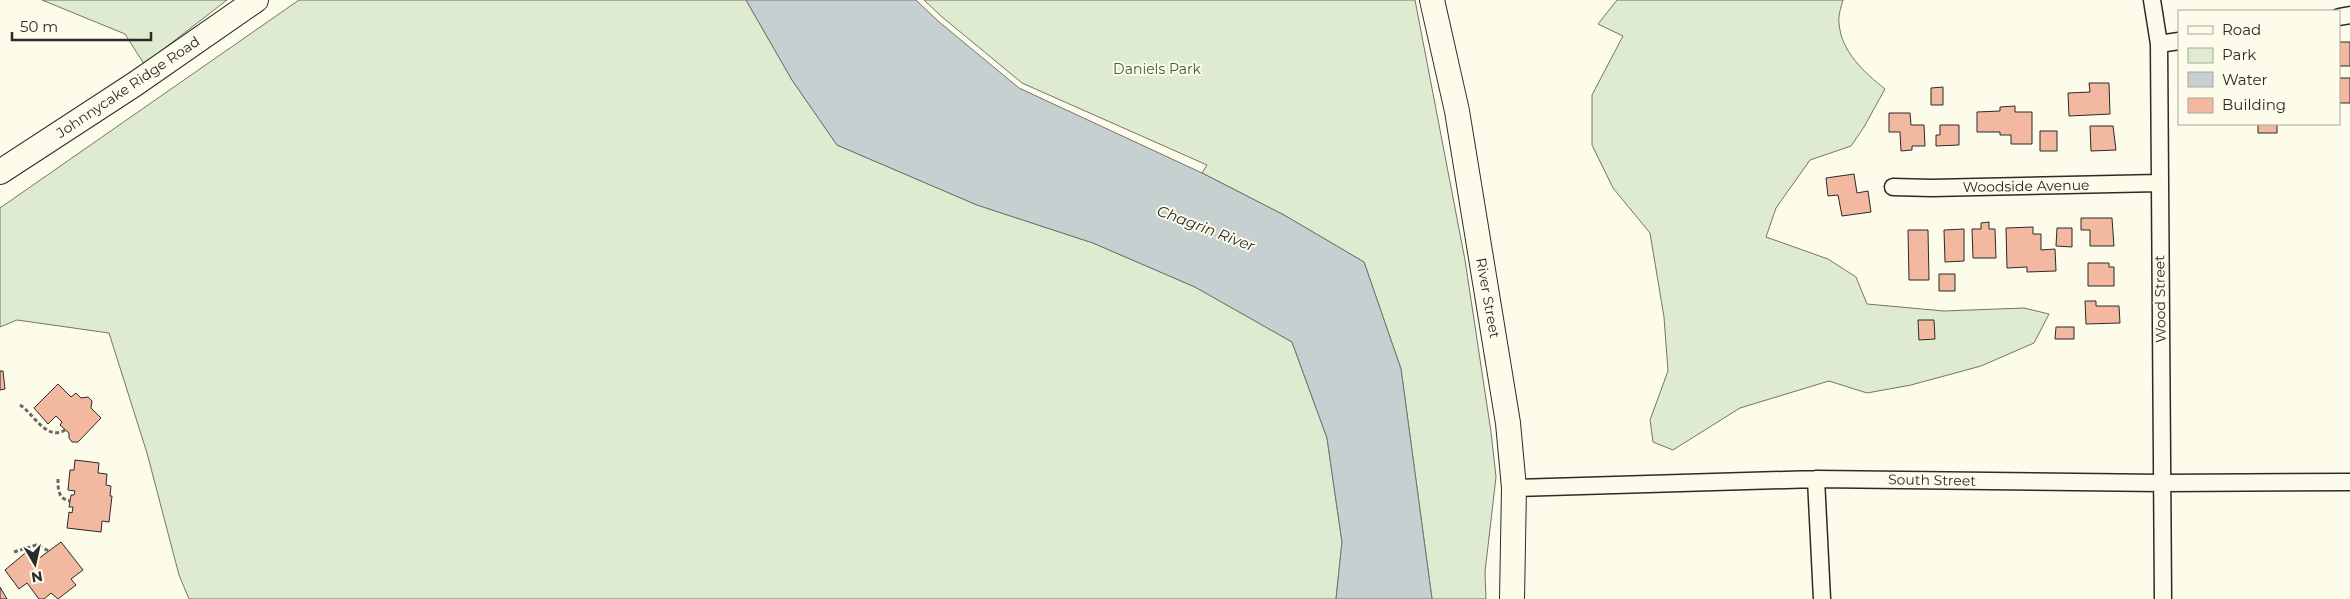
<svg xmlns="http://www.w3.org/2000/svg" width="2350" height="599" font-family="Montserrat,sans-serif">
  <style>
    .green { fill: #deebd1; stroke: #74746e }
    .water { fill: #c7d0d0; stroke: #74746e }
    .building { fill: #f2b8a0; stroke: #2b2b2b }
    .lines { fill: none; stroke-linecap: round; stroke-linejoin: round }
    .street-casing { stroke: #2b2b2b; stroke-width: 19 }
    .secondary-casing { stroke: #2b2b2b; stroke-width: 26 }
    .path { stroke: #6a6964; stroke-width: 3; stroke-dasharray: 4 2.5; stroke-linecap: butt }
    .street { stroke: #fdfbea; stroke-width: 16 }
    .secondary { stroke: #fdfbea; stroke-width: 24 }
    .labels { text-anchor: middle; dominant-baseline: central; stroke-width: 4; stroke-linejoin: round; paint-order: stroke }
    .park-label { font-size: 14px; fill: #34623c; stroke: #fdfbea }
    .street-label { font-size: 14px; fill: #2b2b2b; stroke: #fdfbea }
    .water-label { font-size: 15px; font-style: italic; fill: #2b2b2b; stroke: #fdfbea }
  </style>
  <rect width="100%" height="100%" fill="#fdfbea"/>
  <!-- green -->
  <path class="green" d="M42,0H227L144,64L125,34Z
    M299,0H746L792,80L837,145L977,205L1093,243L1195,287L1292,342L1327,438L1342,542L1336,599H189L179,575L147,453L109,333L17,320L0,327V208Z
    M924,0H1415L1465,260L1491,432L1496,477L1485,572L1486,599H1432L1401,369L1364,262L1284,215L1202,173L1207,165L1022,83L941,16Z
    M1617,0H1843C1841,7 1838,16 1839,23C1841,52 1865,73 1885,89L1864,127L1851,146L1810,160L1776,208L1766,237L1828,259L1856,277L1867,304L1944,311L2024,308L2049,314L2034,343L1981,366L1911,385L1867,393L1829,381L1740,408L1673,450L1653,442L1650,420L1668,371L1664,317L1650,233L1613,188L1592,145V95L1623,36L1598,24Z"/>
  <!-- water -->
  <path class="water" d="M746,0H916L938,21L1019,88L1202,173L1284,215L1364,262L1401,369L1432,599H1336L1342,542L1327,438L1292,342L1195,287L1093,243L977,205L837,145L792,80Z"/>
  <!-- building -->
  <path class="building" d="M2339,42H2350V66H2339Z
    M2339,78H2350V103H2339Z
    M2089,83H2109L2110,114L2069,116L2068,93L2090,92Z
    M1943,87V105H1931V88Z
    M2015,106V112H2032V144H2011V135H2000V132H1977V112L2000,111V107Z
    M1889,113H1910L1911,125H1924L1925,146H1912V150L1901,151L1900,132H1889Z
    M2258,124H2277V133H2258Z
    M1940,125H1959V145L1936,146V135H1940Z
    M2090,126H2113L2116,150L2091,151Z
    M2040,131H2057V151H2040Z
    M1854,174L1857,193L1868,191L1871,212L1842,216L1838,195L1828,196L1826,178Z
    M2081,218H2112L2114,246H2090V230H2081Z
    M1989,222V229H1995L1996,258H1973L1972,229H1981V223Z
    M2033,227V234H2041V250L2055,249L2056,271L2027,272V267L2007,268L2006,228Z
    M2057,228H2072V247L2056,246Z
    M1964,229V261L1945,262L1944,230Z
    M1908,230H1928L1929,280H1909Z
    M2088,263H2109V267H2114V286H2088Z
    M1939,274H1955V291H1939Z
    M2085,301H2096V306H2119L2120,323L2086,324Z
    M1918,320H1934L1935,339L1919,340Z
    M2056,327H2074V339H2055Z
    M0,371H3L5,389L0,390Z
    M58,384L71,397L76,393L81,398L88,397L92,401L91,408L101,418L78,442H72L69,438V433L60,425L62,422L56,416L48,424L34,408Z
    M75,460L99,463L98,473L107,474L106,485L111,486L110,496H112L109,522L102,521L101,532L67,528L69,512L72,513L73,507H69L71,495H74L75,491L68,490L70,470H74Z
    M61,542L83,570L71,579L76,585L58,599L51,593L44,599H39L27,583L19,589L5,570L30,549L38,559Z
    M0,587L7,599H0Z"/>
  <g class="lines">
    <!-- street casing -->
    <g class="street-casing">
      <path id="street" d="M2152,0L2159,44L2163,599
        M2339,17L2350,15
        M2159,44L2179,41
        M1893,187L1932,188L2159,183
        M1816,479L1822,599
        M1514,488L1816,479L2162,483L2350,482"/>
    </g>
    <!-- secondary casing -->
    <g class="secondary-casing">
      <path id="secondary" d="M1432,0L1457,111L1508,423L1514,488L1512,599
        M0,172L135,84L256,0"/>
    </g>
    <!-- path -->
    <path class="path" d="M20,405C33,413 47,442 65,430
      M58,479C58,489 58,499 70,501
      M14,552L36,545L49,551"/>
    <!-- street -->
    <use href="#street" class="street"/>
    <!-- secondary -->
    <use href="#secondary" class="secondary"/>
  </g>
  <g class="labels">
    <!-- park labels -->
    <g class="park-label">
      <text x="1157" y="69">Daniels Park</text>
    </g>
    <!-- street labels -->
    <g class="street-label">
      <text transform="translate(128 87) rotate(-34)">Johnnycake Ridge Road</text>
      <text transform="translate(2026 186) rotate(-1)">Woodside Avenue</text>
      <text transform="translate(1488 298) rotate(80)">River Street</text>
      <text transform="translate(2160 299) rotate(-91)">Wood Street</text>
      <text transform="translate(1932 480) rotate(1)">South Street</text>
    </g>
    <!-- water labels -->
    <g class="water-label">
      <text transform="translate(1206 228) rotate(21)">Chagrin River</text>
    </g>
  </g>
  <!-- legend -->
  <rect x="2178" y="10" width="162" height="115" fill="#fdfbea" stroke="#a9a89e"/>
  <rect x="2188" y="26" width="25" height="8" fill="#fdfbea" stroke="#a9a89e"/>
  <text x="2222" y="35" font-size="15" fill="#2b2b2b">Road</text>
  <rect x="2188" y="48" width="25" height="15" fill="#deebd1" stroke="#a9a89e"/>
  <text x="2222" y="60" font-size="15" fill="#2b2b2b">Park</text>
  <rect x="2188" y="72" width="25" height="15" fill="#c7d0d0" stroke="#a9a89e"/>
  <text x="2222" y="85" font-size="15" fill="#2b2b2b">Water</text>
  <rect x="2188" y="98" width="25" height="15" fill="#f2b8a0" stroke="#a9a89e"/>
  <text x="2222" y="110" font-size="15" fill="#2b2b2b">Building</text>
  <!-- north arrow -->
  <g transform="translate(35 564) rotate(171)" stroke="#fdfbea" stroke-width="4" paint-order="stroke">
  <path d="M0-4L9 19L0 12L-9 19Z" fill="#2b2b2b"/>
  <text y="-8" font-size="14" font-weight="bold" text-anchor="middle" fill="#2b2b2b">N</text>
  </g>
  <!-- scale -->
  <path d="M12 32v8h139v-8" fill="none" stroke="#2b2b2b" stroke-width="2.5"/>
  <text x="20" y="32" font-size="15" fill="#2b2b2b" stroke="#fdfbea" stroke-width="4" paint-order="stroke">50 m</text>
</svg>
